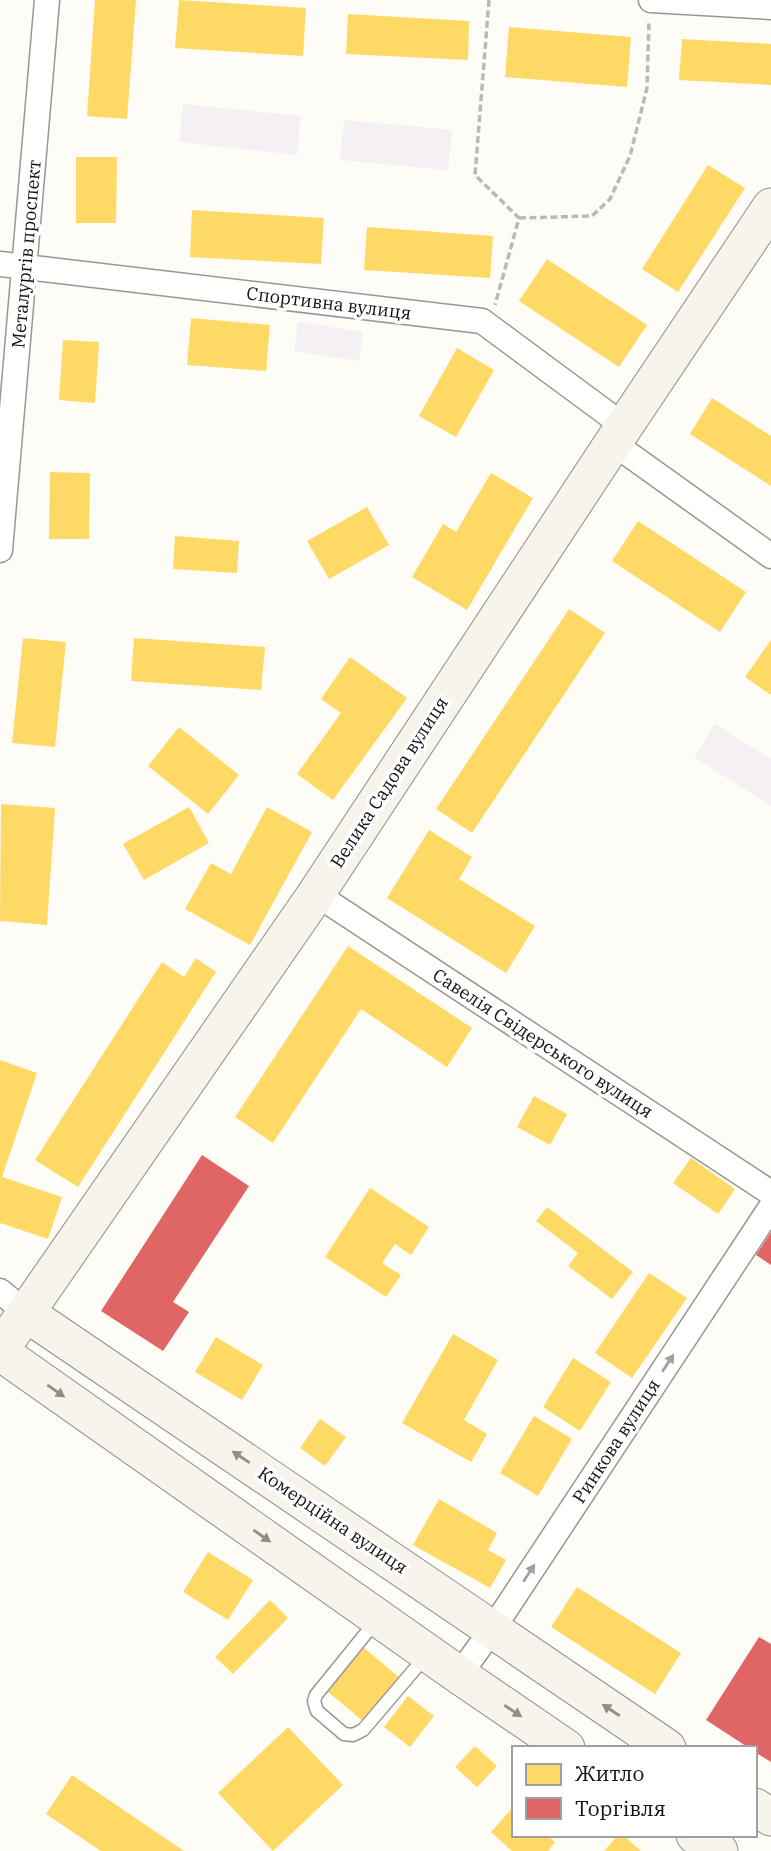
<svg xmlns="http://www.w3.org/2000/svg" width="771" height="1851" font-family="'IBM Plex Serif',serif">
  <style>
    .industrial { fill: #f5f0f3 }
    .homes { fill: #ffd966 }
    .shops { fill: #e06666 }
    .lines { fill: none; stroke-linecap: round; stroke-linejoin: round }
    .lane-casing { stroke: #979795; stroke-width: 15 }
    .street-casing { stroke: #979795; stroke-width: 27 }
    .secondary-casing { stroke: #8e8d8b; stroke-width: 39 }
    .path { stroke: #b9b9b8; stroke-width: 3.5; stroke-dasharray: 7 3.5; stroke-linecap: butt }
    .lane { stroke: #fffffe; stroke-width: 12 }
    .street { stroke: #fffffe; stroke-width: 24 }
    .secondary { stroke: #f6f4eb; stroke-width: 37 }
    .oneway { fill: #a0a09f }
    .oneway2 { fill: #8f8e89 }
    .labels { text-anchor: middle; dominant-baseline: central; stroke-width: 7; stroke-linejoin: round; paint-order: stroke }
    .street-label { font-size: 18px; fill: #111; stroke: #fff }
  </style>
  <rect width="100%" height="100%" fill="#fdfcf7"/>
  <!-- industrial -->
  <path class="industrial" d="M183,104L301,116L297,155L179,142Z
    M344,120L452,130L448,170L340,160Z
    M298,322L363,332L359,361L294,351Z
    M715,724L771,759V806L694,757Z"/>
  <!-- homes -->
  <path class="homes" d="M95,0H136L127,119L87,116Z
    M179,0L306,8L303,56L175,48Z
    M348,14L469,21L468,60L346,54Z
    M509,27L631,37L627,87L505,77Z
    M682,39L771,44V85L679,80Z
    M76,157H117L116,223H76Z
    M708,165L745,188L678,292L642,269Z
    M192,210L324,218L321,264L190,257Z
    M367,227L493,236L490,278L364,270Z
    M547,259L647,325L619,367L519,301Z
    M191,318L270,325L266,371L187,365Z
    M63,340L99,342L95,403L59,400Z
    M457,348L494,370L456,437L419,416Z
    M712,398L771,436V486L690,434Z
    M50,472L90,473L89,539H49Z
    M491,473L533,498L467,610L412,577L443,524L456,532Z
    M367,507L389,545L329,579L307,541Z
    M638,521L746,592L720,632L612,561Z
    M175,536L239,541L237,573L173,569Z
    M569,609L605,633L472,833L436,809Z
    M23,638L66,642L55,747L12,743Z
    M134,638L265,647L261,690L131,681Z
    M771,640V695L745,677Z
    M350,657L407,698L333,800L297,774L341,713L321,699Z
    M179,727L239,775L208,814L148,766Z
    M1,804L55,808L47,925L0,921Z
    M189,807L209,843L144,880L123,844Z
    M267,807L312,832L250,945L185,909L211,863L231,874Z
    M429,830L472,857L459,879L535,926L506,973L387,898Z
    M348,946L472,1028L447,1067L361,1009L273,1143L235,1117Z
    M196,958L216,972L78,1187L35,1160L162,962L184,977Z
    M0,1060L37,1073L2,1177L62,1197L48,1239L0,1223Z
    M534,1096L567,1114L550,1145L517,1127Z
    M691,1158L735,1189L718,1214L673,1183Z
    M370,1188L429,1227L411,1255L395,1244L382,1263L401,1275L386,1297L325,1257Z
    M547,1207L633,1272L612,1299L568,1266L578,1253L536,1221Z
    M649,1273L687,1298L632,1378L595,1353Z
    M453,1334L498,1360L464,1420L487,1434L471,1462L402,1423Z
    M216,1337L263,1365L242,1400L195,1372Z
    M573,1358L611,1382L580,1431L543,1407Z
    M534,1416L572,1439L538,1496L500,1473Z
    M320,1419L346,1437L325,1466L300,1448Z
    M439,1499L497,1533L488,1550L506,1560L490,1588L413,1545Z
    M208,1552L253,1580L228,1620L183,1592Z
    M577,1587L681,1653L655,1694L551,1627Z
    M270,1600L288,1618L233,1674L215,1657Z
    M363,1647L400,1678L364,1722L327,1691Z
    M408,1696L434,1716L410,1747L384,1727Z
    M288,1727L343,1785L273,1851L218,1793Z
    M475,1746L497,1766L477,1787L455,1767Z
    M72,1775L184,1851H101L46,1814Z
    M514,1806V1835H547L555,1842L548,1851H512L491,1832Z
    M618,1835H623L641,1851H604Z"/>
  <!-- shops -->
  <path class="shops" d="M202,1155L249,1186L173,1302L189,1312L163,1351L101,1311Z
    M771,1232V1265L756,1255Z
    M759,1637L771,1644V1762L755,1752V1748H749L706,1720Z"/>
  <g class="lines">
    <!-- lane casing -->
    <g class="lane-casing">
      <path id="lane" d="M376,1621L316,1695L314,1701L317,1711L344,1734L353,1735L363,1730L426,1656"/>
    </g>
    <!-- street casing -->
    <g class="street-casing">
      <path id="street" d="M651,0L771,7
        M0,264L482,321L624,426
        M613,443L771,556
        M0,550L47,0
        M316,894L771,1193
        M0,1291L26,1313
        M459,1675L492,1630L771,1207"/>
    </g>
    <!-- secondary casing -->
    <g class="secondary-casing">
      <path id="secondary" d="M26,1313L667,1748
        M0,1350L316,894L613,443L771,207
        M0,1352L459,1675L566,1748
        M755,1807L771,1817
        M695,1835L719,1851"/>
    </g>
    <!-- path -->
    <path class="path" d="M489,0L475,175L519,218L495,305
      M519,218L592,216L610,199L630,156L647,88L649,21"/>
    <!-- lane -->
    <use href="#lane" class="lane"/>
    <!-- street -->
    <use href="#street" class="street"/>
    <!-- secondary -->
    <use href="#secondary" class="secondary"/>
  </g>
  <!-- one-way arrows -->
  <defs><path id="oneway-solid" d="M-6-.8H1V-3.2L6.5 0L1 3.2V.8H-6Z" transform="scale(1.75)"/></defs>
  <g class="oneway">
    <use href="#oneway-solid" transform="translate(668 1363) rotate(-57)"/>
    <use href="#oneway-solid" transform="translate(529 1573) rotate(-57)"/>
  </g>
  <g class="oneway2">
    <use href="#oneway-solid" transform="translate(56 1391) rotate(35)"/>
    <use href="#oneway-solid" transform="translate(241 1457) rotate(-146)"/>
    <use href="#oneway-solid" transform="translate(262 1536) rotate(35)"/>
    <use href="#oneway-solid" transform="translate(611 1710) rotate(-146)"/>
    <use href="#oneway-solid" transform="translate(513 1711) rotate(34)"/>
  </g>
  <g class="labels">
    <!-- street labels -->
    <g class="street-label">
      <text transform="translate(26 254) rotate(-85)">Металургів проспект</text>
      <text transform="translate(329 303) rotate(7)">Спортивна вулиця</text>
      <text transform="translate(389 782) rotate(-57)">Велика Садова вулиця</text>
      <text transform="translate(543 1043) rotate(33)">Савелія Свідерського вулиця</text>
      <text transform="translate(616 1441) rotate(-57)">Ринкова вулиця</text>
      <text transform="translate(333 1520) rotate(34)">Комерційна вулиця</text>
    </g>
  </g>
  <!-- legend -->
  <rect x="512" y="1746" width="245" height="91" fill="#ffffff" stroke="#a0a0a0" stroke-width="2"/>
  <rect x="526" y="1764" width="35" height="21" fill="#ffd966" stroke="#a0a0a0" stroke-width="2"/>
  <text x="575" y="1781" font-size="21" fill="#111111">Житло</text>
  <rect x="526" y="1798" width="35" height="21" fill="#e06666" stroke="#a0a0a0" stroke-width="2"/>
  <text x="575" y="1816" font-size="21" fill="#111111">Торгівля</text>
</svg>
